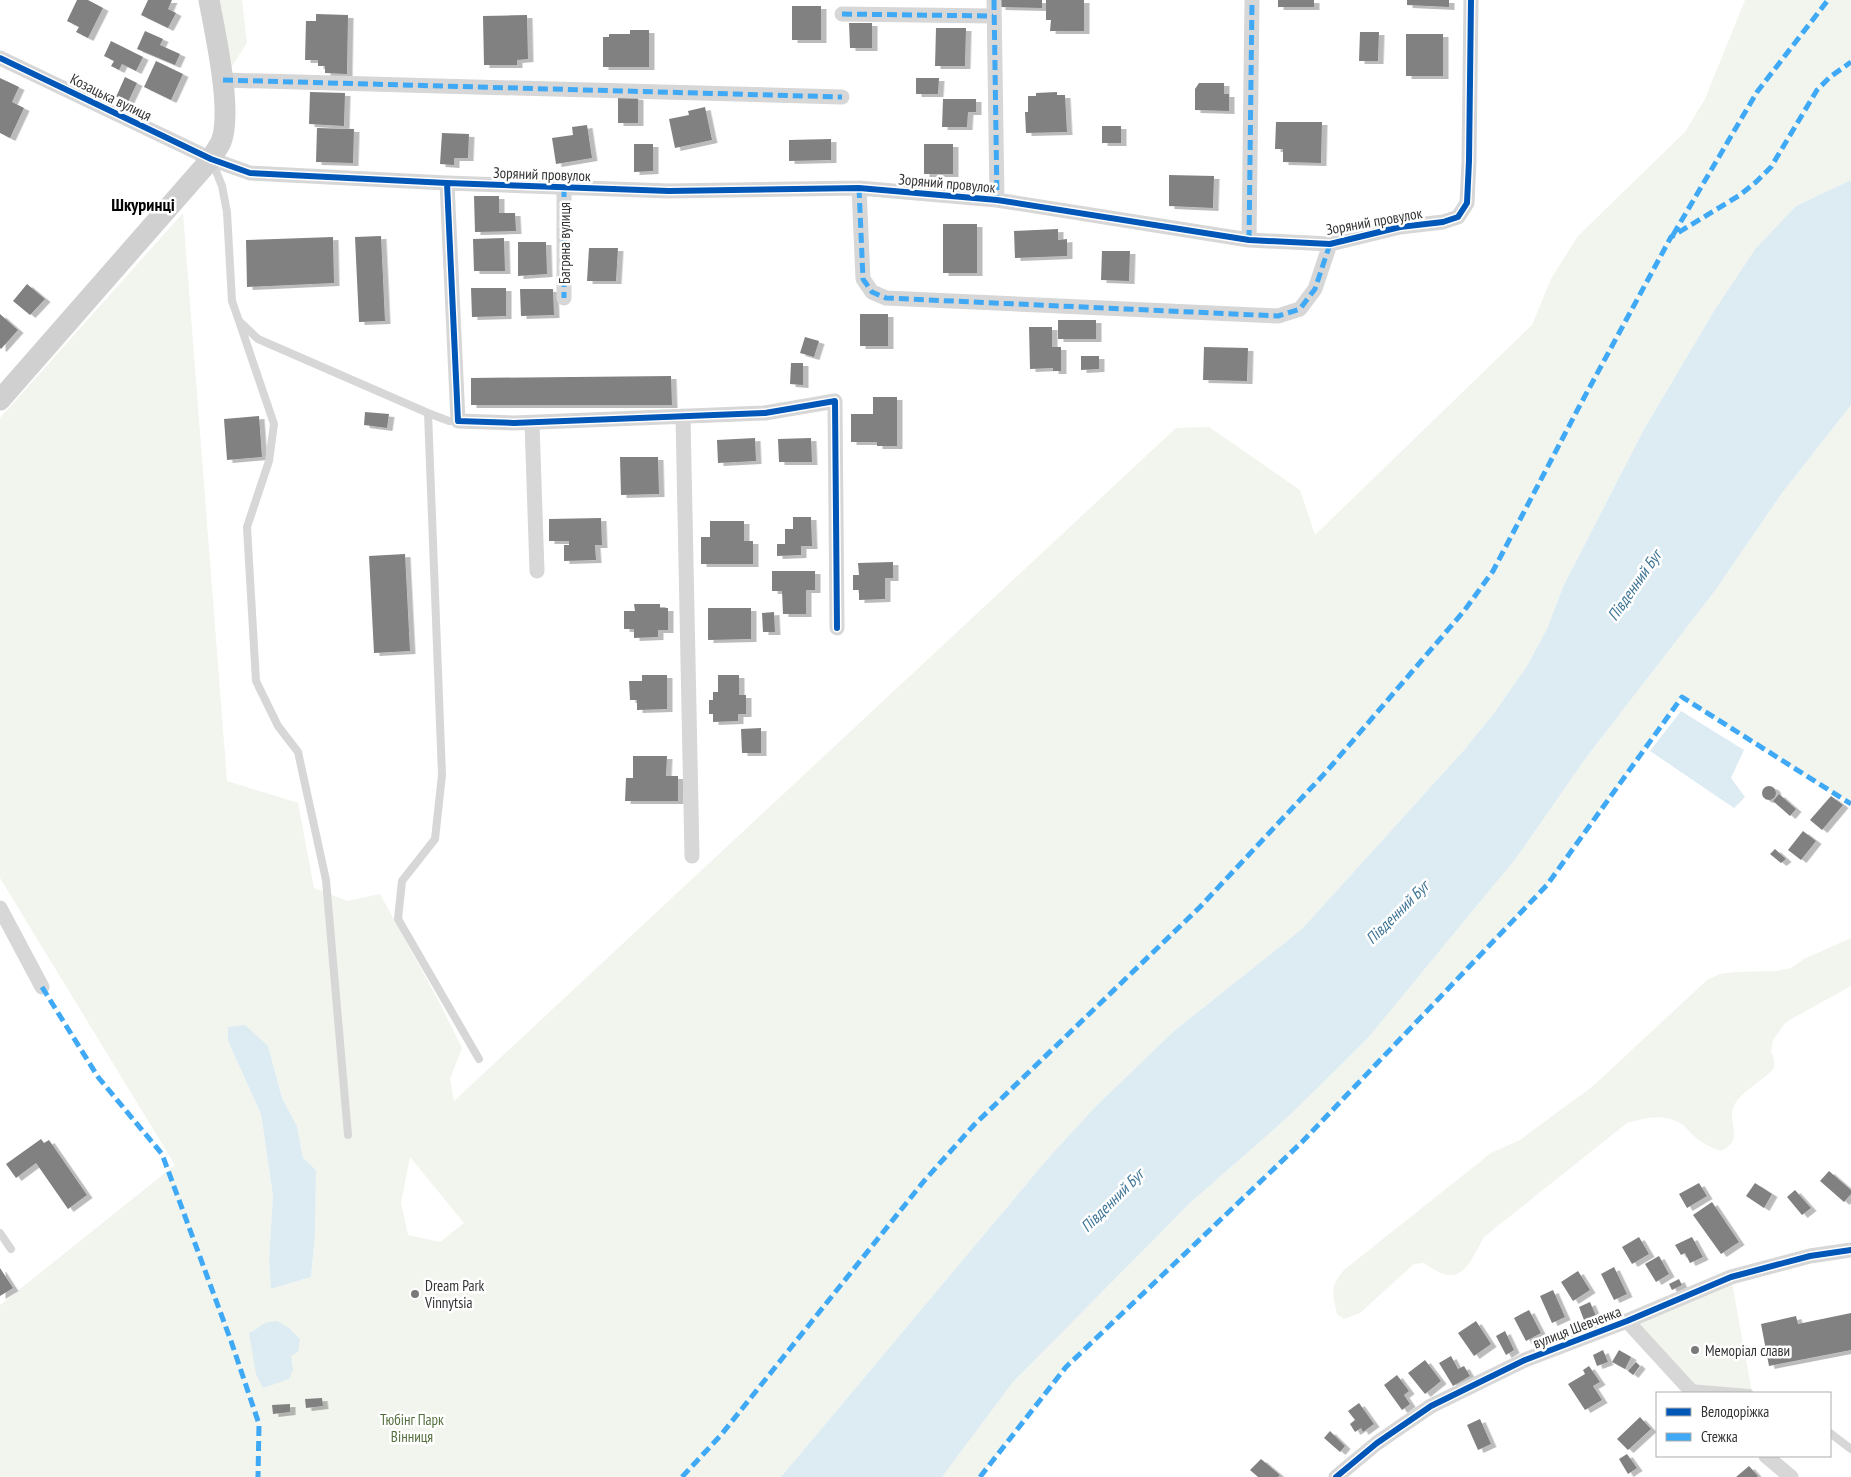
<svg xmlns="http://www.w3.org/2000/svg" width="1851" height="1477" font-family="'PT Sans Narrow',sans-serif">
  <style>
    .green { fill: #f1f5ed; fill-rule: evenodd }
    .water { fill: #ddebf3 }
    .building { fill: #818181; filter: url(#shadow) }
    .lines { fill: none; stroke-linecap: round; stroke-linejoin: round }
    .lane { stroke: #d7d7d7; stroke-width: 8 }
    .street { stroke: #d7d7d7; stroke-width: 15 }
    .secondary { stroke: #d0d0d0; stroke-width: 21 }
    .quiet { stroke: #3fa9f5; stroke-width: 5; stroke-dasharray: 10 5; stroke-linecap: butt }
    .cycleway-casing { stroke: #fff; stroke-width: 9 }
    .cycleway { stroke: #0057b8; stroke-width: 6 }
    .poi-dot { fill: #7a7a7a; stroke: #fff; stroke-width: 2 }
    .labels { text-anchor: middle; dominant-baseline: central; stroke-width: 5; stroke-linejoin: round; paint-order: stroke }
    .street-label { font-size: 15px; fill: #333; stroke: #fff }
    .poi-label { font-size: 15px; fill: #333; stroke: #fff; text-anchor: start }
    .park-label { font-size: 15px; fill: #56703f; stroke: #fff }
    .water-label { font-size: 16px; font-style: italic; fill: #3f7597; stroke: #fff }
    .quarter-label { font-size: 18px; font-weight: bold; fill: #000; stroke: #fff }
  </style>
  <defs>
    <filter id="shadow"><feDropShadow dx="5.5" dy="3" stdDeviation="0" flood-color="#0004"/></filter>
  </defs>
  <rect width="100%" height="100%" fill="#fff"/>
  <!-- green -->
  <path class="green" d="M209,0H242L247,43L223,80Z
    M1745,0H1851V180L1796,206L1756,248L1714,311L1643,431L1563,587L1547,629L1527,666L1494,713L1465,749L1302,929L1174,1031L1096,1106L1050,1156L781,1477H0V1305L175,1165L0,878V418L183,213L227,781L298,803L314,888L347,901L380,894L437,998L462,1048L450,1079L454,1101L1176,428L1209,427L1300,490L1315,535L1532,325L1551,279L1578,236L1685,132L1705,99ZM228,1041L268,1046L282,1098L297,1126L303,1158L316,1170L315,1235L311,1277L272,1289L269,1258L273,1196L261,1114ZM410,1157L464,1223L440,1242L408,1235L401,1203Z
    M1851,405V804L1681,697L1547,885L1302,1142L1066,1367L979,1477H942L1013,1382L1190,1203L1289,1116L1367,1039L1517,857L1585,759L1714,592L1782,493Z
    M1851,938V986L1786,1022L1773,1040L1771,1051L1774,1059V1068C1764,1080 1739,1093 1734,1106C1726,1123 1746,1139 1721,1151C1711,1148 1702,1143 1694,1136C1689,1132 1685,1125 1680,1123C1662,1113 1645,1118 1627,1123L1484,1237C1467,1267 1461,1290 1424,1263L1414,1264L1360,1313L1344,1319L1337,1314C1333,1293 1329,1288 1344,1270L1491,1153L1520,1140L1593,1086L1707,980L1720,974L1735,972L1777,971L1791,968L1804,959Z
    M1731,1277L1752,1393L1687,1388L1627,1321Z"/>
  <!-- water -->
  <path class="water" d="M1851,180V405L1782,493L1714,592L1585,759L1517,857L1367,1039L1289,1116L1190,1203L1013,1382L942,1477H781L1050,1156L1096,1106L1174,1031L1302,929L1465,749L1494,713L1527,666L1547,629L1563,587L1643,431L1714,311L1756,248L1796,206Z
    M1681,711L1744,750L1731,778L1745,797L1734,808L1650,751Z
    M245,1025L268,1046L282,1098L297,1126L303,1158L316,1170L315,1235L311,1277L271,1289L269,1258L273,1196L261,1114L228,1041V1027Z
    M277,1321L289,1328L300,1339L298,1352L291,1356L293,1370L289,1379L263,1388L256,1374L249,1333C263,1327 260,1322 277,1321Z"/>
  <!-- building -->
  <path class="building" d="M77,0H88L103,8L88,38L76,32L79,27L67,21Z
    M148,0H172L168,9L176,13L168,28L141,15Z
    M1000,0H1042V8L1000,7Z
    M1046,0H1084V31H1050L1051,20H1046Z
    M1278,0H1314V7H1278Z
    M1407,0H1449V7L1407,5Z
    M792,6H821V40H792Z
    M316,14L348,15L347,74L325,73V66H318V60H305L306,21H316Z
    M527,15L528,59L517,60V65H484L483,16Z
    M849,23H872V48H850Z
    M936,28H966L965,66H935Z
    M630,30H649V67H603V37H609V34H630Z
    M145,31L163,39L160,45L180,54L175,65L137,49Z
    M1360,32H1379L1378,61H1359Z
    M1406,34H1443V76H1406Z
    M111,41L143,57L136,71L122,64L119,70L111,66L114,61L104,56Z
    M156,61L183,74L171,100L144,87Z
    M125,77L137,83L128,102L116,97Z
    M0,78L19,87L12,102L24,108L10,138L0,133Z
    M916,78H939L938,94H916Z
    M1199,83H1224V94H1229V111L1195,110V89Z
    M310,92L345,93L344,126L309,124Z
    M1057,92V95H1065L1067,132L1026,133L1025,112H1028V96H1036V93Z
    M618,95L638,97V123H618Z
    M943,99H976V112H968L967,127H942Z
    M705,107L712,140L675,148L669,119L689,115L688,111Z
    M1276,122H1322L1321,163L1283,162V149H1275Z
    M587,125L592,158L556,164L552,138L573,135L572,127Z
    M1102,126H1121V143H1102Z
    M317,128L354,129L353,163L316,162Z
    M442,133L469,134L468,158H454V165L440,164Z
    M831,139V160L789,161V140Z
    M634,144H653V171L634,172Z
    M924,144H953V174H924Z
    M1169,175L1214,176L1213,208L1169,206Z
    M474,196H499V213H515L516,231L475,232Z
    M943,224H977V273H943Z
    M1058,229V240L1067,239V256L1015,258L1014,231Z
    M381,236L385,321L359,322L355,237Z
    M333,237L334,283L247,287L246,240Z
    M504,238L505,271H474L473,239Z
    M518,242H546L547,274L518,276Z
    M589,248H618L616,281H587Z
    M1102,251H1130L1129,281L1101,280Z
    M27,284L45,299L30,315L13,301Z
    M471,288H506V316L472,317Z
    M520,289H553L554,315L521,316Z
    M0,314L18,330L1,349L0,348Z
    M860,314H888V346H860Z
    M1058,320H1096V339H1058Z
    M1029,327H1052V347H1061V371H1053V368L1030,369Z
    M805,337L819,341L814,357L800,353Z
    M1204,347L1248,348L1247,381L1203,380Z
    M1081,356H1099V369L1081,370Z
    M791,363H803V385L790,384Z
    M671,376L672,405H471V378Z
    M873,397H897V446H877V442H851V414H873Z
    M365,412L389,414L387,428L364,425Z
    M259,416L262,457L227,460L224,419Z
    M755,438L756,461L718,463L717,440Z
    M811,438L812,462H779L778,439Z
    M620,457H658L659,494L621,495Z
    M793,517H811L812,546H801V555L777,556V544H785V529H793Z
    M601,518L602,545H595L596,560L564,561V545H569V541H549V519Z
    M710,521H744V541H753V564H701V537H710Z
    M405,554L410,651L374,653L369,556Z
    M893,562V578H885V599L859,600V590H853V575H859L858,563Z
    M772,571H815V590H806V614H783L782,591H772Z
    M634,604H660V608H668V630H658V637L634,638V629H624V611H635Z
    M708,608H751V639L708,640Z
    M774,612L775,632H763L762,613Z
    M642,675H667V709L637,710V700H630L629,681H642Z
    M718,675H739V695H746V714H738V721L713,722V714H709V700H713V692H718Z
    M761,728V753H742L741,729Z
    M633,756H667L666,776H678V801H625L626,778H633Z
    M1762 793a7 7 0 1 1 14 0a7 7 0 1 1-14 0Z
    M1779,794L1796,809L1790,816L1773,801Z
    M1831,796L1843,805L1822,830L1810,820Z
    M1803,831L1816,841L1801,860L1788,850Z
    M1775,849L1786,859L1781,863L1770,854Z
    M41,1139L44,1143L49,1140L87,1195L68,1209L36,1163L16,1178L6,1164Z
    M1829,1171L1851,1190V1194L1844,1202L1820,1181Z
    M1699,1183L1707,1196L1687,1208L1679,1194Z
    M1755,1183L1772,1194L1764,1208L1746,1196Z
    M1795,1190L1811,1208L1802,1215L1787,1197Z
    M1712,1202L1739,1242L1721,1254L1693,1215Z
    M1639,1237L1649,1254L1632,1264L1622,1247Z
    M1692,1237L1703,1257L1690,1263L1685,1253L1681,1255L1675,1245Z
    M1659,1256L1669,1274L1656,1282L1645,1264Z
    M1614,1267L1627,1294L1614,1300L1601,1274Z
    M0,1268L13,1288L0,1296Z
    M1578,1271L1590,1290L1573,1301L1561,1282Z
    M1679,1279L1682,1285L1672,1290L1669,1284Z
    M1553,1290L1565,1317L1552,1323L1540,1296Z
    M1590,1302L1599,1323L1587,1328L1579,1307Z
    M1529,1310L1541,1333L1526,1341L1514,1318Z
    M1851,1313V1350L1769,1366L1761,1324L1796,1316L1798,1324Z
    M1476,1321L1491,1344L1474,1356L1458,1333Z
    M1505,1331L1514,1350L1506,1355L1496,1336Z
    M1603,1350L1608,1362L1597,1366L1593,1355Z
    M1619,1350L1631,1357L1625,1369L1612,1362Z
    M1451,1356L1458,1369L1464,1366L1470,1376L1453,1386L1439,1363Z
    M1425,1360L1441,1381L1425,1394L1408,1373Z
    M1636,1362L1640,1366L1633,1375L1628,1371Z
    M1589,1366L1600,1382L1593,1386L1602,1400L1585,1410L1568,1384L1585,1374L1583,1370Z
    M1397,1375L1409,1391L1404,1395L1410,1404L1402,1410L1384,1385Z
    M322,1398L323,1406L306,1408L305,1399Z
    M1359,1403L1374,1424L1363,1432L1361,1428L1355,1432L1350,1424L1355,1420L1348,1411Z
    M290,1404V1412L273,1414L272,1405Z
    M1640,1417L1651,1429L1628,1450L1617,1439Z
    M1480,1419L1491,1444L1478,1450L1467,1425Z
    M1330,1431L1345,1446L1340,1452L1324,1438Z
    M1627,1454L1637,1468L1628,1474L1619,1459Z
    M1261,1459L1280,1475L1278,1477H1258L1250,1470Z
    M1749,1466L1758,1476L1757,1477H1736Z"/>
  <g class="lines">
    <!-- lane -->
    <path class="lane" d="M212,161L222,186L227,212L232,301L239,321L258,339L428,413L449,421H458
      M239,321L274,424L269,461L247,527L256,681L278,726L298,752L326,880L348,1135
      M428,413L442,775L435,839L402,881L398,919L479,1059
      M0,1233L11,1249
      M1689,1388L1749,1393
      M1830,1433L1851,1449"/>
    <!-- street -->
    <path class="street" d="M994,0L997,200
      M842,14L993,16
      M0,58L211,159L250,173L447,183L669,191L859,188L997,200L1249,240L1330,244L1400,227L1443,222L1458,217L1467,203L1469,161L1471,0
      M223,80L842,97
      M447,183L458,421L514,423L765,413L835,401L837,628
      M564,187V298
      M859,188L863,279L872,292L886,298L1278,316L1300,309L1315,289L1330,244
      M1249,240L1252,0
      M683,416L692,856
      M532,423L537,571
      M0,908L42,987
      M1627,1321L1693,1393
      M1766,1456L1791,1477
      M1336,1477L1377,1443L1431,1406L1525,1360L1627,1321L1731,1277L1810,1256L1851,1250"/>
    <!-- secondary -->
    <path class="secondary" d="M0,400L211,159C214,153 218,148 221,142C233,112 215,33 209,0"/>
    <!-- quiet -->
    <path class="quiet" d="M994,0L997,200
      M842,14L993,16
      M223,80L842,97
      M564,187V298
      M859,188L863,279L872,292L886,298L1278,316L1300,309L1315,289L1330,244
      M1673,235L1757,92L1828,0
      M1249,240L1252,0
      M42,987L98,1077L162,1154L231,1341L259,1424L258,1477
      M682,1477L721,1435L924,1181L974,1125L1200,907L1326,772L1464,611L1493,571L1579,407L1671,237L1740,195L1756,182L1771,167L1817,90L1830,77L1851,62
      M980,1477L1066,1367L1302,1142L1547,885L1682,697L1851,804"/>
    <!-- cycleway casing -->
    <g class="cycleway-casing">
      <path id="cycleway" d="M0,58L211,159L250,173L447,183L669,191L859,188L997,200L1249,240L1330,244L1400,227L1443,222L1458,217L1467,203L1469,161L1471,0
        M447,183L458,421L514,423L765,413L835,401L837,628
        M1336,1477L1377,1443L1431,1406L1525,1360L1627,1321L1731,1277L1810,1256L1851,1250"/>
    </g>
    <!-- cycleway -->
    <use href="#cycleway" class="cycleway"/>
  </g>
  <!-- markers -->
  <g class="poi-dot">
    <circle cx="415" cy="1294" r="5"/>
    <circle cx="1695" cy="1350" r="5"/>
  </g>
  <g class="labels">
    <!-- street labels -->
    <g class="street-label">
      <text transform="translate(111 97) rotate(26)">Козацька вулиця</text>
      <text transform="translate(542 174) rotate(2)">Зоряний провулок</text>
      <text transform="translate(947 183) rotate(5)">Зоряний провулок</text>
      <text transform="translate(1374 221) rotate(-10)">Зоряний провулок</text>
      <text transform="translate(564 243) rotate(-90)">Багряна вулиця</text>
      <text transform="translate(1577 1327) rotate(-21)">вулиця Шевченка</text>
    </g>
    <!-- poi labels -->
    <g class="poi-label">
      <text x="425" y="1285">Dream Park<tspan x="425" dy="17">Vinnytsia</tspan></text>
      <text x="1705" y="1350">Меморіал слави</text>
    </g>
    <!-- park labels -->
    <g class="park-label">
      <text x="412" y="1419">Тюбінг Парк<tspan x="412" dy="17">Вінниця</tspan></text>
    </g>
    <!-- water labels -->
    <g class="water-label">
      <text transform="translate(1634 585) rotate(-55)">Південний Буг</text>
      <text transform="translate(1397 912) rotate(-45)">Південний Буг</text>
      <text transform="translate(1112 1200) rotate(-45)">Південний Буг</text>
    </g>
    <!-- quarter labels -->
    <g class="quarter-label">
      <text x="143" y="204">Шкуринці</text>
    </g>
  </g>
  <!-- legend -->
  <rect x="1656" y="1392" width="175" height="65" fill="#ffffff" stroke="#adadad"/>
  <rect x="1666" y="1408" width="25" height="8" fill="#0057b8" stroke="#adadad"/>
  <text x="1701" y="1417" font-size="15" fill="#333333">Велодоріжка</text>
  <rect x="1666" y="1433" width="25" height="8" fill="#3fa9f5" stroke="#adadad"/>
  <text x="1701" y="1442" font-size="15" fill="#333333">Стежка</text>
</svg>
